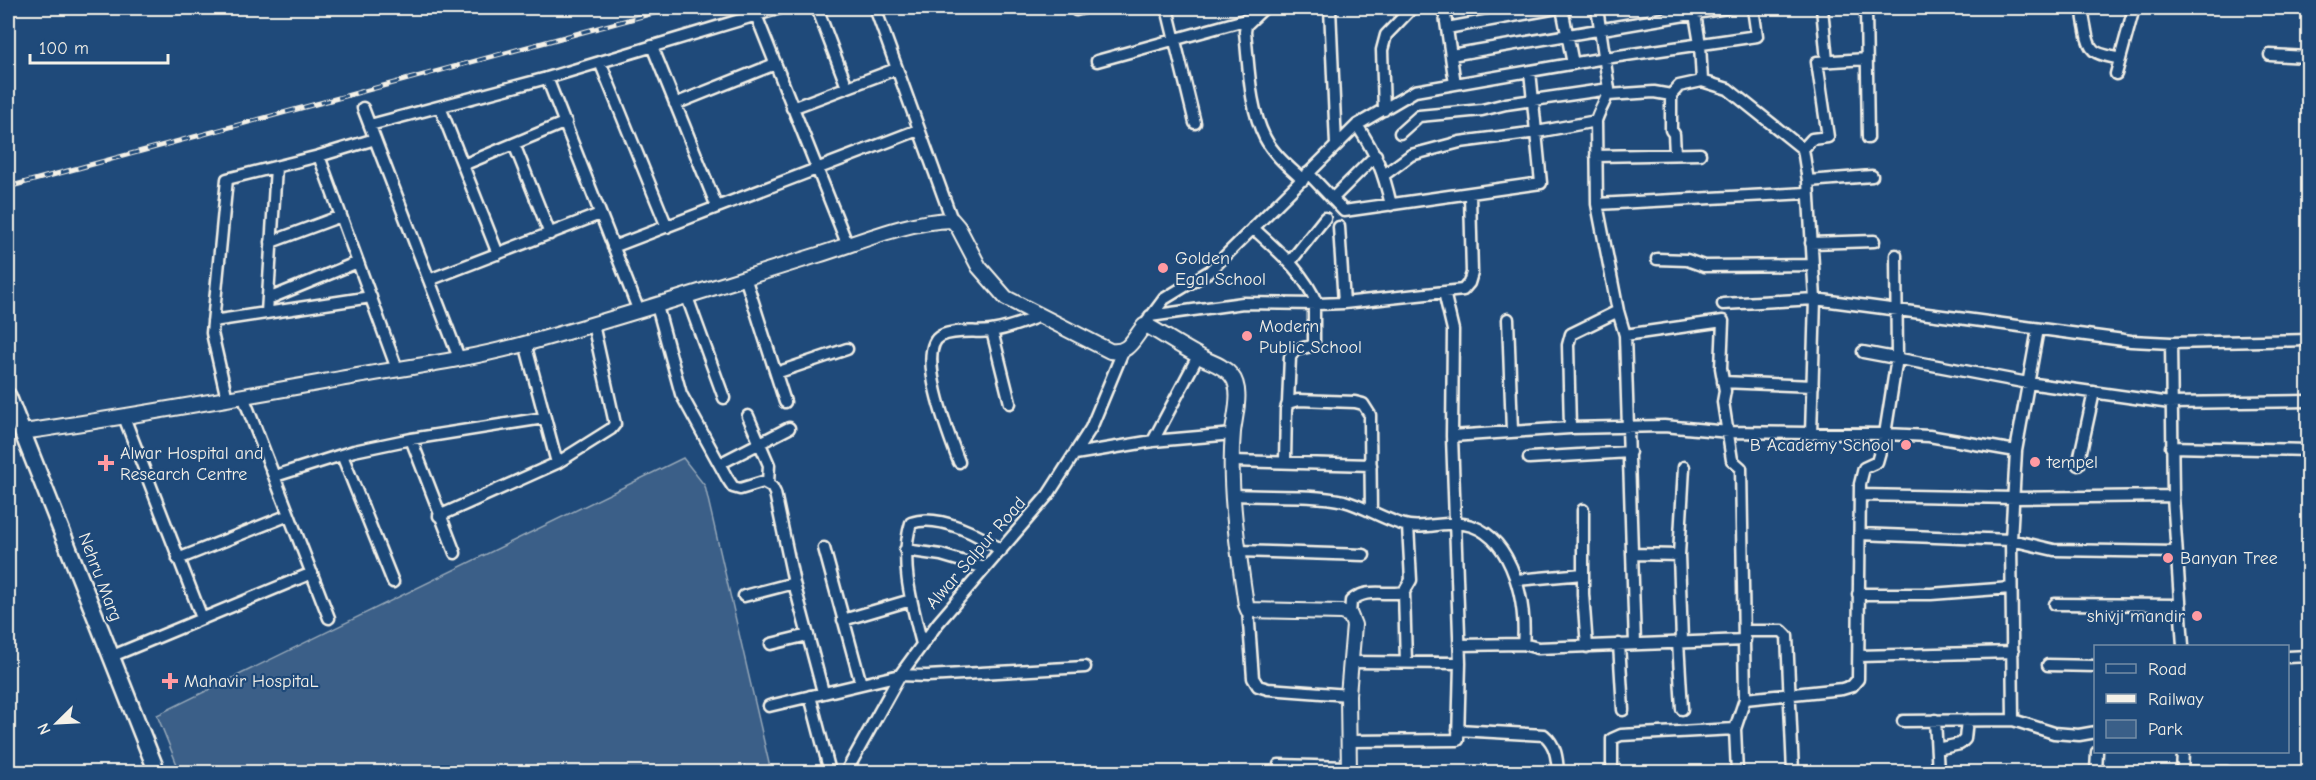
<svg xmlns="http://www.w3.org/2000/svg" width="2316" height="780" font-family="'Comic Neue',sans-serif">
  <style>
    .green { fill: #3a5f88; stroke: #97a8b8; stroke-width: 1.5 }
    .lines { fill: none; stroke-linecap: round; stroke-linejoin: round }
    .minor-casing { stroke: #f4f1e8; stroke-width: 15 }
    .tertiary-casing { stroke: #f4f1e8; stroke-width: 18 }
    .secondary-casing { stroke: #f4f1e8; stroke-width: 20 }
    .minor { stroke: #1f4a7a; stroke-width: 10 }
    .tertiary { stroke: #1f4a7a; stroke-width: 14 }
    .secondary { stroke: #1f4a7a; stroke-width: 15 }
    .rail-casing { stroke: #f4f1e8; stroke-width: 5 }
    .rail { stroke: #1f4a7a; stroke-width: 3; stroke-dasharray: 9; stroke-linecap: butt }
    .poi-dot { fill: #ff9aa2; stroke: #1f4a7a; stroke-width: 2 }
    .labels { text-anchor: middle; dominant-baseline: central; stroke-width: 4.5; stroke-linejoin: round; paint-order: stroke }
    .poi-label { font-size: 18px; fill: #f4f1e8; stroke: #1f4a7a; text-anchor: start }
    .street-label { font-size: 18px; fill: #f4f1e8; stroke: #1f4a7a }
  </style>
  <rect width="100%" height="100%" fill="#1f4a7a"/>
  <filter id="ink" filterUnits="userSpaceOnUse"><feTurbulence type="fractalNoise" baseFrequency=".0167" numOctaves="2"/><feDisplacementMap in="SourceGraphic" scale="12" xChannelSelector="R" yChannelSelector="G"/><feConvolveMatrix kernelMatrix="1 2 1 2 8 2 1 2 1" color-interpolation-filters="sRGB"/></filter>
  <g filter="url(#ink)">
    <!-- green -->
    <path class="green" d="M683,458L705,486L771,772H180L157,715Z"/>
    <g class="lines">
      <!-- minor casing -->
      <g class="minor-casing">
        <path id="minor" d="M817,8L847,87
          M875,8L952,220
          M1167,8L1195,123
          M1264,8L1246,25L1245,32C1249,67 1249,107 1265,138C1274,155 1289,167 1303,180
          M1330,8L1336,145
          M1444,8L1455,84
          M1562,8L1573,64
          M1597,8L1609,89C1607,100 1599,110 1596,121L1597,204L1618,311L1625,335L1635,644
          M1822,8L1827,61
          M1866,8L1868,138
          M2084,8C2082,17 2085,23 2086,31C2090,56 2098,53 2120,59
          M1076,10L1084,8
          M756,15L848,246
          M1447,28L1557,8
          M652,46L717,207
          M1451,55L1726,8
          M2270,55L2308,57
          M1097,61L1252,18
          M600,62L667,227
          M2116,74L2134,8
          M547,78L638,309
          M1702,81L1728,89L1803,149L1808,181L1815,299L1811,434
          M1608,95L1654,92L1671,95V130L1674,134L1675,154
          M1671,95L1679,86L1702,81L1700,44L1694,8
          M675,104L775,64
          M440,107L498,254
          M363,108L459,358
          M792,108L896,69
          M1384,110L1382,50L1386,35L1412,8
          M370,125L547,78L780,8
          M1357,125C1377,156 1383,170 1391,205
          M1400,133L1419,116L1482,110L1506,104L1609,89
          M514,144L550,234
          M1803,149L1812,139L1828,137L1817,62L1867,59
          M319,156L397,369
          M1596,156L1700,154
          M463,165L566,122
          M1308,173L1344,211L1541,183L1530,71
          M1384,175L1411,155L1460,142L1537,132L1596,121
          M1808,181L1872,176
          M1332,199L1376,155
          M1597,204L1807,193
          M1339,227L1344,303
          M1253,228C1278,251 1304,272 1317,304L1344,303L1463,290L1469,283L1472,273L1470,195
          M271,242L341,216
          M1811,243L1874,241
          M613,247L918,130
          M1657,259L1687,260L1704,266L1812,265
          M1290,262L1325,218
          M745,277L785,402
          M429,280L600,214
          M687,297L724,398
          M268,299L358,262
          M1723,304L1815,299L2131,341L2171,343L2308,340
          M657,306L681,394L727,478L733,487L740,489L763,482L772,487L775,493L794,583L823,692
          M267,313L276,167
          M1150,316L1243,303L1317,304
          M1508,319L1512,431
          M213,321L371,297
          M1144,326L1164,299L1210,271L1357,125L1415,91L1605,58L1757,36L1753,8
          M992,331L1010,403
          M1625,335L1723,321L1721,368L1725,391L1723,402L1732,460L1741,468L1745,699L1735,729L1737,772
          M525,343L557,463
          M2171,343L2173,496L2183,646
          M1863,352L2028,383L2170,403L2308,401
          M776,373L847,349
          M1723,382L1813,386
          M243,396L329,618
          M227,399L212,333L227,179L319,156L375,139
          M1288,403L1290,357L1295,350L1311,346L1314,343V304
          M748,416L769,465L768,483
          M124,417L202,618
          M1570,428L1568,345L1571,334L1618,311
          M1452,436L1570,428L1664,426L1729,432L1885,434L1929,436L2016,451
          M411,439L455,553
          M1153,441L1198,356
          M2171,447L2308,450
          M1075,454L1153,441L1233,434
          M342,455L393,582
          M1529,458L1630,452
          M727,460L789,428
          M1232,461L1371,465
          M1285,461L1286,409L1288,403L1298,400L1355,402L1363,404L1370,415V423L1371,511
          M959,462C951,441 914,349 941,336C955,329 976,333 991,331C1008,329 1024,322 1040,316
          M2078,465L2094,392
          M275,476L354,451L411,439L544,418
          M1234,495C1269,497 1311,494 1344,501C1364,506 1390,523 1409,526C1430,529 1451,519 1472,526C1514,541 1527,606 1523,644
          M1860,495L2014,498L2173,496
          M1583,510V594L1587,647
          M439,516L557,463L611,429L615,424L593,324
          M1860,534L2011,540L2054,550L2176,552
          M824,548L861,684
          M905,550L941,555L985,568
          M1239,551L1364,555
          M1632,554L1679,555
          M178,559L289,515
          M1517,580L1583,574
          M1404,592L1406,662
          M1858,594H1931L2011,588
          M744,596L794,583
          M2055,604L2180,605
          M1248,610L1253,678L1258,686L1268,689L1348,695
          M1350,615L1351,601C1367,587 1385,596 1404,592L1411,580L1408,526
          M843,620L911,600
          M1745,631H1782L1787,636L1793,772
          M1682,641L1679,555L1684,467
          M1678,642L1682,709
          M771,644L808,635
          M922,644C912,605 899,562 911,523C938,513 981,535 1001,551
          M1619,644L1623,710
          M1459,645L1523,644L1538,648L1745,640
          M1859,656L2013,652
          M110,657L312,573
          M2288,657L2308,656
          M1350,662L1460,663
          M2048,665L2096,666
          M810,696L830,772
          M1745,699L1842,689L1852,686L1858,679L1860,484L1864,468L1877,462L1885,434L1897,358L1896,255
          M769,706L900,675L927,676L1085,667
          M1935,720L1938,772
          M2013,720L2011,540L2016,451L2038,329
          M1903,721L2013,720L2054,733L2079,735L2096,732
          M1458,730L1544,735C1556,745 1557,758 1558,772
          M1349,741L1458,740L1460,663L1452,436L1453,330L1444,292
          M1937,749L1960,744L1965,739L1967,720
          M1279,765L1349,767
          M846,772L900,675L938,623L1048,495L1091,428L1123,351
          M1612,772V739L1621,735L1735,729
          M2096,772L2097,752
          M2182,772H2227
          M2182,772L2183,752"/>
      </g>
      <!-- tertiary casing -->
      <g class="tertiary-casing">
        <path id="tertiary" d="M23,432C129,417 234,398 340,379C402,368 467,360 528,343C626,316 721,285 818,255C860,242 907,221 952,220L958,227L979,267L1006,298L1110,351C1129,354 1133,339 1144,326H1148C1165,336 1182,347 1199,356C1209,362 1223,365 1231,375C1243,389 1235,414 1233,432C1228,489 1238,548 1246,605L1248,610L1341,612L1350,615L1354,625L1348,695L1349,772"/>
      </g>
      <!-- secondary casing -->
      <g class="secondary-casing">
        <path id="secondary" d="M8,396L157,772"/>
      </g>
      <!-- minor -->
      <use href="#minor" class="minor"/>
      <!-- tertiary -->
      <use href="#tertiary" class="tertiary"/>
      <!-- secondary -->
      <use href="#secondary" class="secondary"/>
      <!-- rail casing -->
      <g class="rail-casing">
        <path id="rail" d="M8,187L672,8"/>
      </g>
      <!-- rail -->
      <use href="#rail" class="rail"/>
    </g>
  </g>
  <!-- markers -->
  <g class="poi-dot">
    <circle cx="1163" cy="268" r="6"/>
    <circle cx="1247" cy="336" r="6"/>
    <circle cx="1906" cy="445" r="6"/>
    <circle cx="2035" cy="462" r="6"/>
    <path d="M103 454h6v6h6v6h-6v6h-6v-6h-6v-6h6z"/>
    <circle cx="2168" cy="558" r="6"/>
    <circle cx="2197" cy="616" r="6"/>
    <path d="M167 672h6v6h6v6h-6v6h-6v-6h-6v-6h6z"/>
  </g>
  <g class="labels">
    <!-- poi labels -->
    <g class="poi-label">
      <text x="1175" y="258">Golden<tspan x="1175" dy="21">Egal School</tspan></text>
      <text x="1259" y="326">Modern<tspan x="1259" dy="21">Public School</tspan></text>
      <text x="1894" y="445" text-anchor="end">B Academy School</text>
      <text x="120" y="453">Alwar Hospital and<tspan x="120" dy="21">Research Centre</tspan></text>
      <text x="2047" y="462">tempel</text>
      <text x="2180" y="558">Banyan Tree</text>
      <text x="2185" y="616" text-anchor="end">shivji mandir</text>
      <text x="184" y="681">Mahavir HospitaL</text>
    </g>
    <!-- street labels -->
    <g class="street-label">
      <text transform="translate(976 553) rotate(-49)">Alwar Salpur Road</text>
      <text transform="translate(100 577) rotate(69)">Nehru Marg</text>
    </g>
  </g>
  <!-- margin -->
  <rect width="2316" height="780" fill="none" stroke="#1f4a7a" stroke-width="30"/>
  <rect x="15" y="15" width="2286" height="750" fill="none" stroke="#f4f1e8" stroke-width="2" filter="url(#ink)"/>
  <!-- legend -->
  <rect x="2094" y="645" width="195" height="108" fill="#1f4a7a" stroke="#748da6" stroke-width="1.5"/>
  <rect x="2106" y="664" width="30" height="9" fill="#1f4a7a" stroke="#748da6" stroke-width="1.5"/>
  <text x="2148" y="675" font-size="18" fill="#f4f1e8">Road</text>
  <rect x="2106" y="694" width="30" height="9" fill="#f4f1e8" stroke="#748da6" stroke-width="1.5"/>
  <text x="2148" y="705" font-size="18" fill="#f4f1e8">Railway</text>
  <rect x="2106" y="720" width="30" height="18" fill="#3a5f88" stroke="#748da6" stroke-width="1.5"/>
  <text x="2148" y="735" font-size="18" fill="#f4f1e8">Park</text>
  <!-- north arrow -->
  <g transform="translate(57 723) rotate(246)" stroke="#1f4a7a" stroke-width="4.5" paint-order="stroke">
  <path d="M0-4.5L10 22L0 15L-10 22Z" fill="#f4f1e8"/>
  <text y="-9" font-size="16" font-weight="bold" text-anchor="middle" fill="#f4f1e8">N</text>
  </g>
  <!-- scale -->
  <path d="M30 54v9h138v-9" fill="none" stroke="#f4f1e8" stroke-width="3"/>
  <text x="39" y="54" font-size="18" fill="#f4f1e8" stroke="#1f4a7a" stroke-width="4.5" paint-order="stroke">100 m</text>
</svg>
